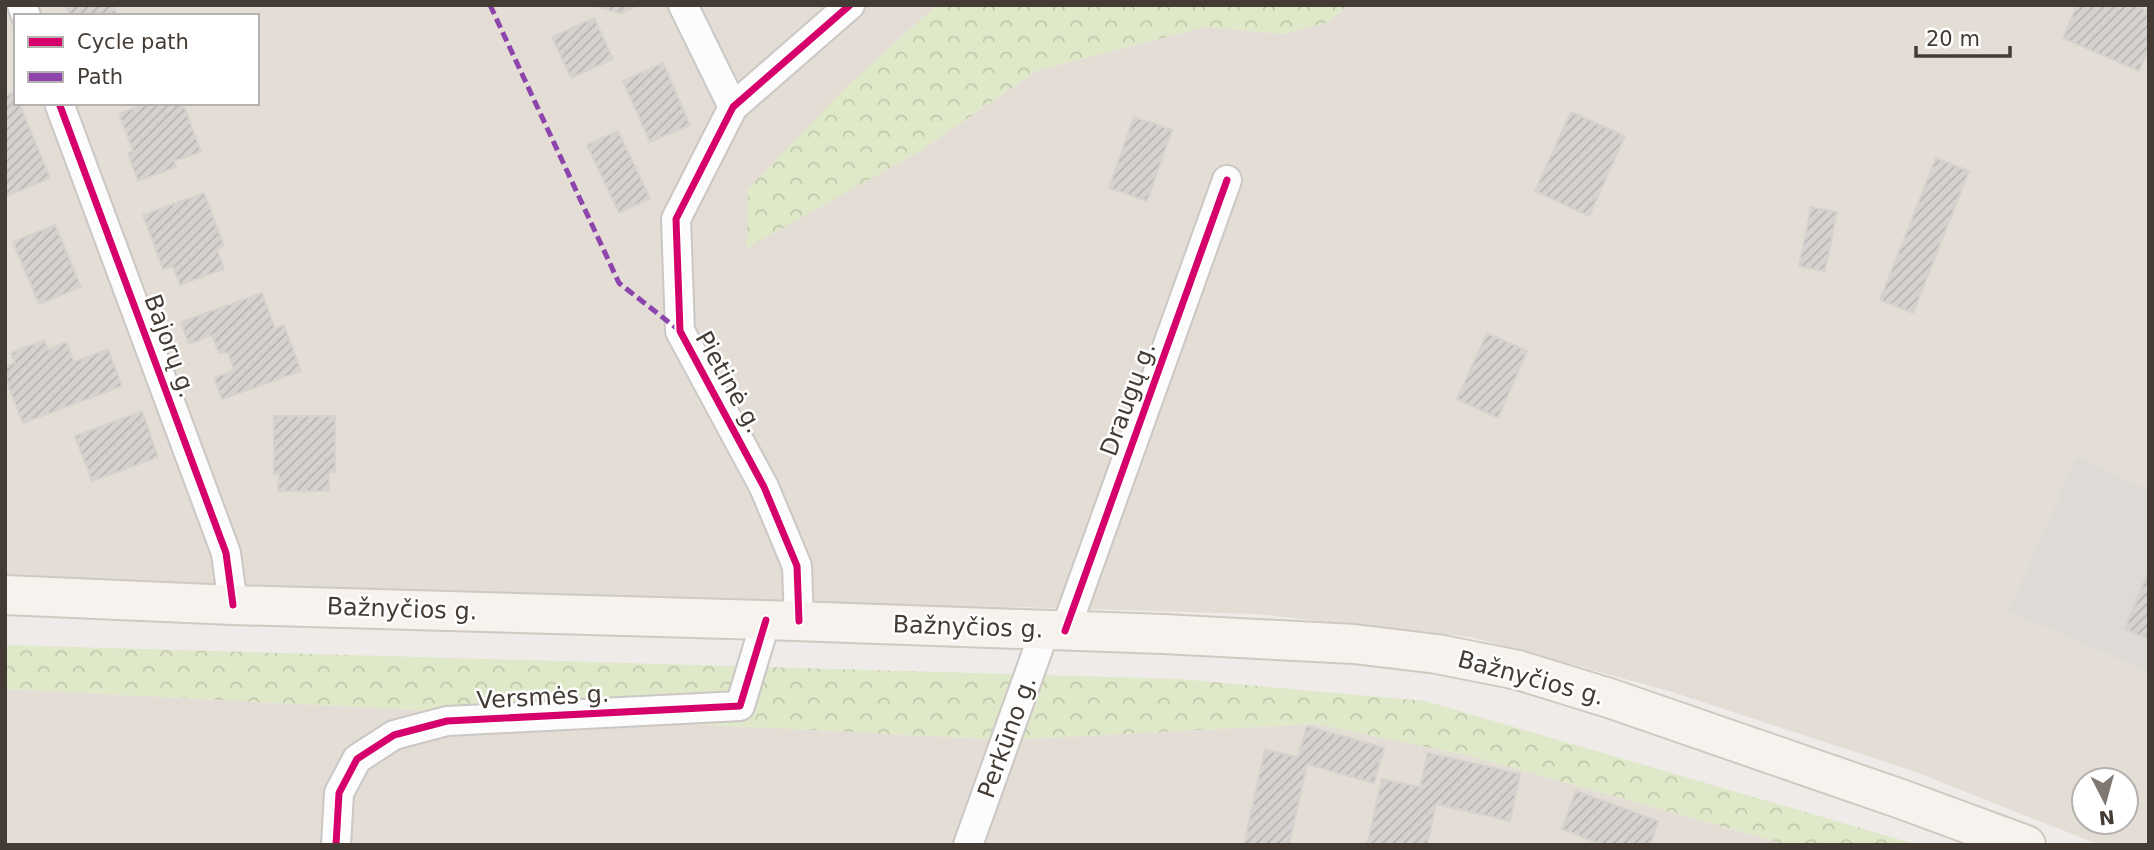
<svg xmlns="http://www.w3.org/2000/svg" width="2154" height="850" font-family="'DejaVu Sans',sans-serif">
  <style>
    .residential { fill: #e3ddd5; fill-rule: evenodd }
    .industrial { fill: #dedad6 }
    .forest { fill: url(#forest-crowns) }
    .building { fill: url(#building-hatch); stroke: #d6d2ce; stroke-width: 2 }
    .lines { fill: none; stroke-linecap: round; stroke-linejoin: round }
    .minor-casing { stroke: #cbc7c4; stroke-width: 32 }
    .secondary-casing { stroke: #cfc9c0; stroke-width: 42 }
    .minor { stroke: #fcfcfc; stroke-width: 28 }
    .secondary { stroke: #f6f3ee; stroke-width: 38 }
    .quiet { stroke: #8e44ad; stroke-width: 5; stroke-dasharray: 10 5; stroke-linecap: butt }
    .cycleway-casing { stroke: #fff; stroke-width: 11 }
    .cycleway { stroke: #d6006c; stroke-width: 7 }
    .labels { text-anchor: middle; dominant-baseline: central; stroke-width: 5; stroke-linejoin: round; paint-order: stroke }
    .street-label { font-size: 24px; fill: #443c34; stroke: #fff }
  </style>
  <defs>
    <pattern id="forest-crowns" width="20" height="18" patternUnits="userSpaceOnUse" patternTransform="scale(1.75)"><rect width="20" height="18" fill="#dfe8c8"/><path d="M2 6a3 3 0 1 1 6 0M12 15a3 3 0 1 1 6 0" fill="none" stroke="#c1c8ac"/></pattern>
    <pattern id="building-hatch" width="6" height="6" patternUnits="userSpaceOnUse" patternTransform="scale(1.75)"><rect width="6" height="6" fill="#d6d2cf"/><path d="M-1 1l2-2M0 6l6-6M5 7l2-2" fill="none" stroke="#b9b5b2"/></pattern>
  </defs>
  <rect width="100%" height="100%" fill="#eeebe8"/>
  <!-- residential -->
  <path class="residential" d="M5,5H937L845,88L920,151L1036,71L1205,27L1284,34L1326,23L1349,5H2149V489L2076,457L2008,611L2149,673V845H2100L1913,771L1669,691L1471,637L1255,614L5,578ZM16,16H257V103H16ZM2084,780H2126V822H2084Z
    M5,689L1007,740L1317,724L1474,757L1789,845H5Z"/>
  <!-- industrial -->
  <path class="industrial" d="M2076,457L2149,489V673L2008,611Z"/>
  <!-- forest -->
  <path class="forest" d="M937,5H1349L1326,23L1284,34L1205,27L1036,71L920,151L747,248L748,189L845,88Z
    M5,645L1179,679L1425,701L1918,845H1789L1474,757L1317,724L1007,740L5,689Z"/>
  <!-- building -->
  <path class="building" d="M75,5H113L117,16H70L67,8Z
    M598,5H639L622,13L599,8Z
    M2077,5H2134L2149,12V47L2139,71L2063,38Z
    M594,18L613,59L571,78L552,37Z
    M663,63L690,125L650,142L623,81Z
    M15,92L16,103H19L50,178L5,197V96Z
    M147,103H183L201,152L174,161L176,167L138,181L128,153L133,151L119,114Z
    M1571,112L1625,136L1589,216L1535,191Z
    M1134,117L1172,130L1147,201L1109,188Z
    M618,131L650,198L619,213L587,145Z
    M1936,158L1969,171L1913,313L1880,300Z
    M204,193L224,246L217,249L224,269L180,285L173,266L163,269L143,215Z
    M1811,207L1837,212L1825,271L1799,266Z
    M55,225L81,287L39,304L13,242Z
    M262,293L275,329L284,325L301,371L222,399L214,378L234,370L228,352L219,353L212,335L189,344L181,322Z
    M1487,333L1527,351L1498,418L1457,399Z
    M44,340L48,350L66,342L74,362L108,349L122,386L23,423L5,377V367L15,363L11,353Z
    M142,411L158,457L92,481L75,436Z
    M274,416H335V472H329V491H278L279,474H274Z
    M2149,570V639L2125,629Z
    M1307,726L1384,748L1374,783L1307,764L1289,845H1244L1265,750L1298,757Z
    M1428,753L1520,774L1510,821L1436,804L1427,845H1367L1382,779L1420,787Z
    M1576,791L1658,821L1650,845H1604L1562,829Z"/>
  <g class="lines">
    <!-- minor casing -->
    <g class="minor-casing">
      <path id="minor" d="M22,5L26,16
        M683,5L733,107
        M59,103L226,553L233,605
        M799,621L797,566L764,487L680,331L676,219L733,107L850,5
        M1065,631L1227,180
        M336,845L339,793L357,759L394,735L447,721L740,706L766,620
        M968,845L1045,630"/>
    </g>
    <!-- secondary casing -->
    <g class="secondary-casing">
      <path id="secondary" d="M5,595L233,605L766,620L1163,634L1354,644L1437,654L1518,670L1609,698L1901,799L2026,845"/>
    </g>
    <!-- minor -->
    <use href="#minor" class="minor"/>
    <!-- secondary -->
    <use href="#secondary" class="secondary"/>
    <!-- quiet -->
    <path class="quiet" d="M490,5L619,283L680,331"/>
    <!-- cycleway casing -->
    <g class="cycleway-casing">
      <path id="cycleway" d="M59,103L226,553L233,605
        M799,621L797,566L764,487L680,331L676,219L733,107L850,5
        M1065,631L1227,180
        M336,845L339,793L357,759L394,735L447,721L740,706L766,620"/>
    </g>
    <!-- cycleway -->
    <use href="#cycleway" class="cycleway"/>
  </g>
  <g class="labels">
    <!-- street labels -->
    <g class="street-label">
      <text transform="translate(170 346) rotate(70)">Bajorų g.</text>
      <text transform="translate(729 382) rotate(61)">Pietinė g.</text>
      <text transform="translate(1128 399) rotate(-70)">Draugų g.</text>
      <text transform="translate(402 609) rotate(2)">Bažnyčios g.</text>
      <text transform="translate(968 627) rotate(2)">Bažnyčios g.</text>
      <text transform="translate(1531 678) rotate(15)">Bažnyčios g.</text>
      <text transform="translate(543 697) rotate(-3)">Versmės g.</text>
      <text transform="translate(1007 737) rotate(-70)">Perkūno g.</text>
    </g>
  </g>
  <!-- border -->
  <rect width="2154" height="850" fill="none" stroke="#443c34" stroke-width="14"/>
  <!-- legend -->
  <rect x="14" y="14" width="245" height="91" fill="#ffffff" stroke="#b4b1ae" stroke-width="2"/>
  <rect x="28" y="37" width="35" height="10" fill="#d6006c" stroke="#b4b1ae" stroke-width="2"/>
  <text x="77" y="49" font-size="21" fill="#443c34">Cycle path</text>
  <rect x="28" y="72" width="35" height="10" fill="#8e44ad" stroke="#b4b1ae" stroke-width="2"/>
  <text x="77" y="84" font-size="21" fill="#443c34">Path</text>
  <!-- north arrow -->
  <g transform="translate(2105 801) rotate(174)"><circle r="33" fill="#ffffff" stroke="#b4b1ae" stroke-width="2"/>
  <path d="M0-5L12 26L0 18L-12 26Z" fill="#807973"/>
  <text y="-10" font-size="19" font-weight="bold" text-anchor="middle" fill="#443c34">N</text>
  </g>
  <!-- scale -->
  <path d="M1916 46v10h94v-10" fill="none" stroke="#443c34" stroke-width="3.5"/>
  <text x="1926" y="46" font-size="21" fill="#443c34" stroke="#ffffff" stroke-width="5" paint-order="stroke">20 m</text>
</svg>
